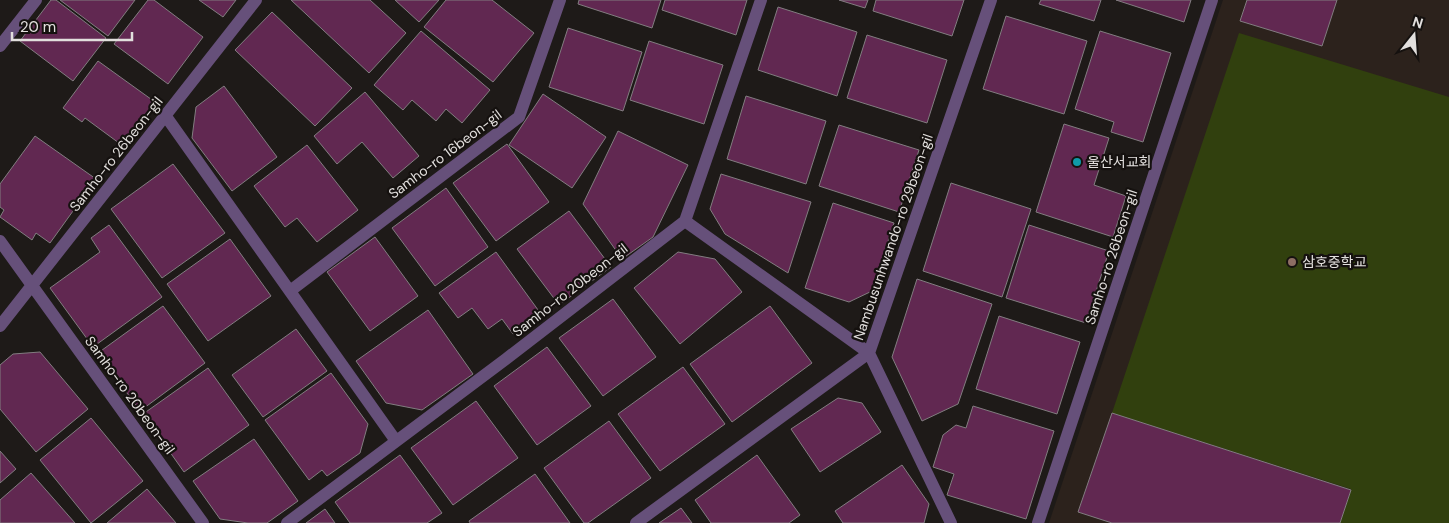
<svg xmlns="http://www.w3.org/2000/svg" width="1449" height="523" font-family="'DM Sans','Noto Sans KR',sans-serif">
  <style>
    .built { fill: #2c221c }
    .pitch { fill: #31400e }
    .building { fill: #612851; stroke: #827d80 }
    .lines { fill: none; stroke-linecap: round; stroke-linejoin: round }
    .street { stroke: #66507a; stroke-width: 12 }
    .culture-dot { fill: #0f9aa8; stroke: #15110f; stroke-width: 2 }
    .education-dot { fill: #8d6e63; stroke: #15110f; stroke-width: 2 }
    .labels { text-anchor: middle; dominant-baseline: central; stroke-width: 4.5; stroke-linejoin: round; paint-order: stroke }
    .street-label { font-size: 14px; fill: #e2dfdd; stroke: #15110f }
    .poi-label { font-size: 14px; fill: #e2dfdd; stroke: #15110f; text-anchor: start }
  </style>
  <rect width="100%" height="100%" fill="#1e1a18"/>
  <!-- built -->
  <path class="built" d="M1223,0H1449V523H1049Z"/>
  <!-- pitch -->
  <path class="pitch" d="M1239,33L1449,97V523H1340L1351,489L1112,413Z"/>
  <!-- building -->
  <path class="building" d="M51,0H56L106,38L73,81L20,41Z
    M60,0H135L108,36Z
    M148,0H154L203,37L168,84L114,44Z
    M199,0H236L223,17Z
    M291,0H370L406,33L369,73Z
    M395,0H439L419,22Z
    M446,0H492L534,33L493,82L424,27Z
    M579,0H661L652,28L578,4Z
    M665,0H747L736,35L662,10Z
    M839,0H868L865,8Z
    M876,0H964L952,36L873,11Z
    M1041,0H1101L1094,21L1039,4Z
    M1116,0H1191L1184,22Z
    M1247,0H1337L1322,46L1240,21Z
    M778,7L857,32L837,96L758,70Z
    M272,12L352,88L315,126L235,50Z
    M1006,16L1087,41L1064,114L983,89Z
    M568,28L642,52L623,111L549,87Z
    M421,31L490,90L462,123L446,109L436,121L412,100L403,110L374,85Z
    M1100,31L1171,53L1143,142L1111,132L1114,122L1075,109Z
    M867,35L947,60L927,123L847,98Z
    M649,41L723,65L704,124L630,100Z
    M98,61L155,102L123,146L85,118L82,122L63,108Z
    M224,86L277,157L232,191L192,138L196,107Z
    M365,92L419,156L393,178L362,142L337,164L314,136Z
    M543,94L606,137L572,188L509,145Z
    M746,96L826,121L806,184L727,159Z
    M1064,124L1109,138L1094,185L1126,196L1113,237L1036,212Z
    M839,125L919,150L899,212L819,186Z
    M618,131L688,165L653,237L622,259L583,204Z
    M35,136L96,179L50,243L36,233L32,240L0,217L4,210L0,207V184Z
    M507,144L549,202L496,241L453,183Z
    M307,145L358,210L317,242L297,218L285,227L254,186Z
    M173,164L225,233L162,278L111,209Z
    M721,174L811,202L788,273L725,234L710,209Z
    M951,183L1031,209L1002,297L923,271Z
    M446,188L488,247L435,286L392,228Z
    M833,203L894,223L872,291L849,302L805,288Z
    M569,211L611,267L559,305L517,249Z
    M109,225L162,297L93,347L50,288L100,252L91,238Z
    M1029,225L1109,251L1086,323L1006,298Z
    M375,237L418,296L370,331L327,272Z
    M230,239L271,296L208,341L167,284Z
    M496,252L541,314L513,334L502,319L488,329L472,308L458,318L439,293Z
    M678,252L715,259L742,292L680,344L634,288Z
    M917,279L992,304L958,404L922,421L892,357Z
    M613,299L656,357L603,396L559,338Z
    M163,306L205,363L140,411L98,353Z
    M770,306L812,363L732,422L690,364Z
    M428,310L473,374L422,410L386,403L356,361Z
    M999,316L1080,342L1057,414L976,389Z
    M296,329L327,371L263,417L232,375Z
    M547,347L591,406L537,445L494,386Z
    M40,352L88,409L36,452L0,409V365L13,354Z
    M683,367L725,424L660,471L618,414Z
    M208,368L249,425L184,472L143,414Z
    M331,373L368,424L360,453L327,476L322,470L309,480L265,420Z
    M838,398L862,403L881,432L820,472L791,429Z
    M476,401L518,458L453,505L411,448Z
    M973,406L1054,431L1026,519L947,495L954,474L933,467L943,435L956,425L966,428Z
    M1112,413L1351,490L1340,523H1112L1078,512Z
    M91,418L143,481L91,523L40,460Z
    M609,421L651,478L588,523H584L544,468Z
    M254,439L298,501L267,523H248L220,519L193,481Z
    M0,451L16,469L0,483Z
    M400,455L442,513L427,523H350L335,502Z
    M757,455L800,515L789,523H711L695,500Z
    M902,465L929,504L924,523H843L835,511Z
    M31,473L75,523H0V500Z
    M535,474L570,523H470L469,521Z
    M147,489L176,523H107Z
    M681,508L692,523H659Z
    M325,509L335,523H306Z"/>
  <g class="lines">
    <!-- street -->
    <path class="street" d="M0,46L36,0
      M165,115L396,441
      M685,221L869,353L951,523
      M0,241L203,523
      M290,291L519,117L560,0
      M0,326L256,0
      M287,523L506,359L685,221L761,0
      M636,523L869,353L991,0
      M1038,523L1212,0"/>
  </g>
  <!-- markers -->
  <circle class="culture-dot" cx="1077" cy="162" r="5"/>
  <circle class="education-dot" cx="1292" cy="262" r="5"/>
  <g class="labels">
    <!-- street labels -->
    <g class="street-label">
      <text transform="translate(116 154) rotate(-52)">Samho-ro 26beon-gil</text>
      <text transform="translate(445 154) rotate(-37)">Samho-ro 16beon-gil</text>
      <text transform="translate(893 237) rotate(-71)">Nambusunhwando-ro 29beon-gil</text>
      <text transform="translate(1111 257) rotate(-72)">Samho-ro 26beon-gil</text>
      <text transform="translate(570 290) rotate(-38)">Samho-ro 20beon-gil</text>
      <text transform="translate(130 395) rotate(54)">Samho-ro 20beon-gil</text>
    </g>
    <!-- poi labels -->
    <g class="poi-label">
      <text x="1087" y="162">울산서교회</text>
      <text x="1302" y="262">삼호중학교</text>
    </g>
  </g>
  <!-- north arrow -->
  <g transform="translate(1414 35) rotate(17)" stroke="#15110f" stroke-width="4" paint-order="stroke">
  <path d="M0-4L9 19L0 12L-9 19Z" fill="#e2dfdd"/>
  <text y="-8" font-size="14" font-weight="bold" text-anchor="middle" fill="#e2dfdd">N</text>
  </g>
  <!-- scale -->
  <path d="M12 32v8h120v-8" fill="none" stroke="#e2dfdd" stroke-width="2.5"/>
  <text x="20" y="32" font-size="15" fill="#e2dfdd" stroke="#15110f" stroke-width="4" paint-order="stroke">20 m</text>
</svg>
